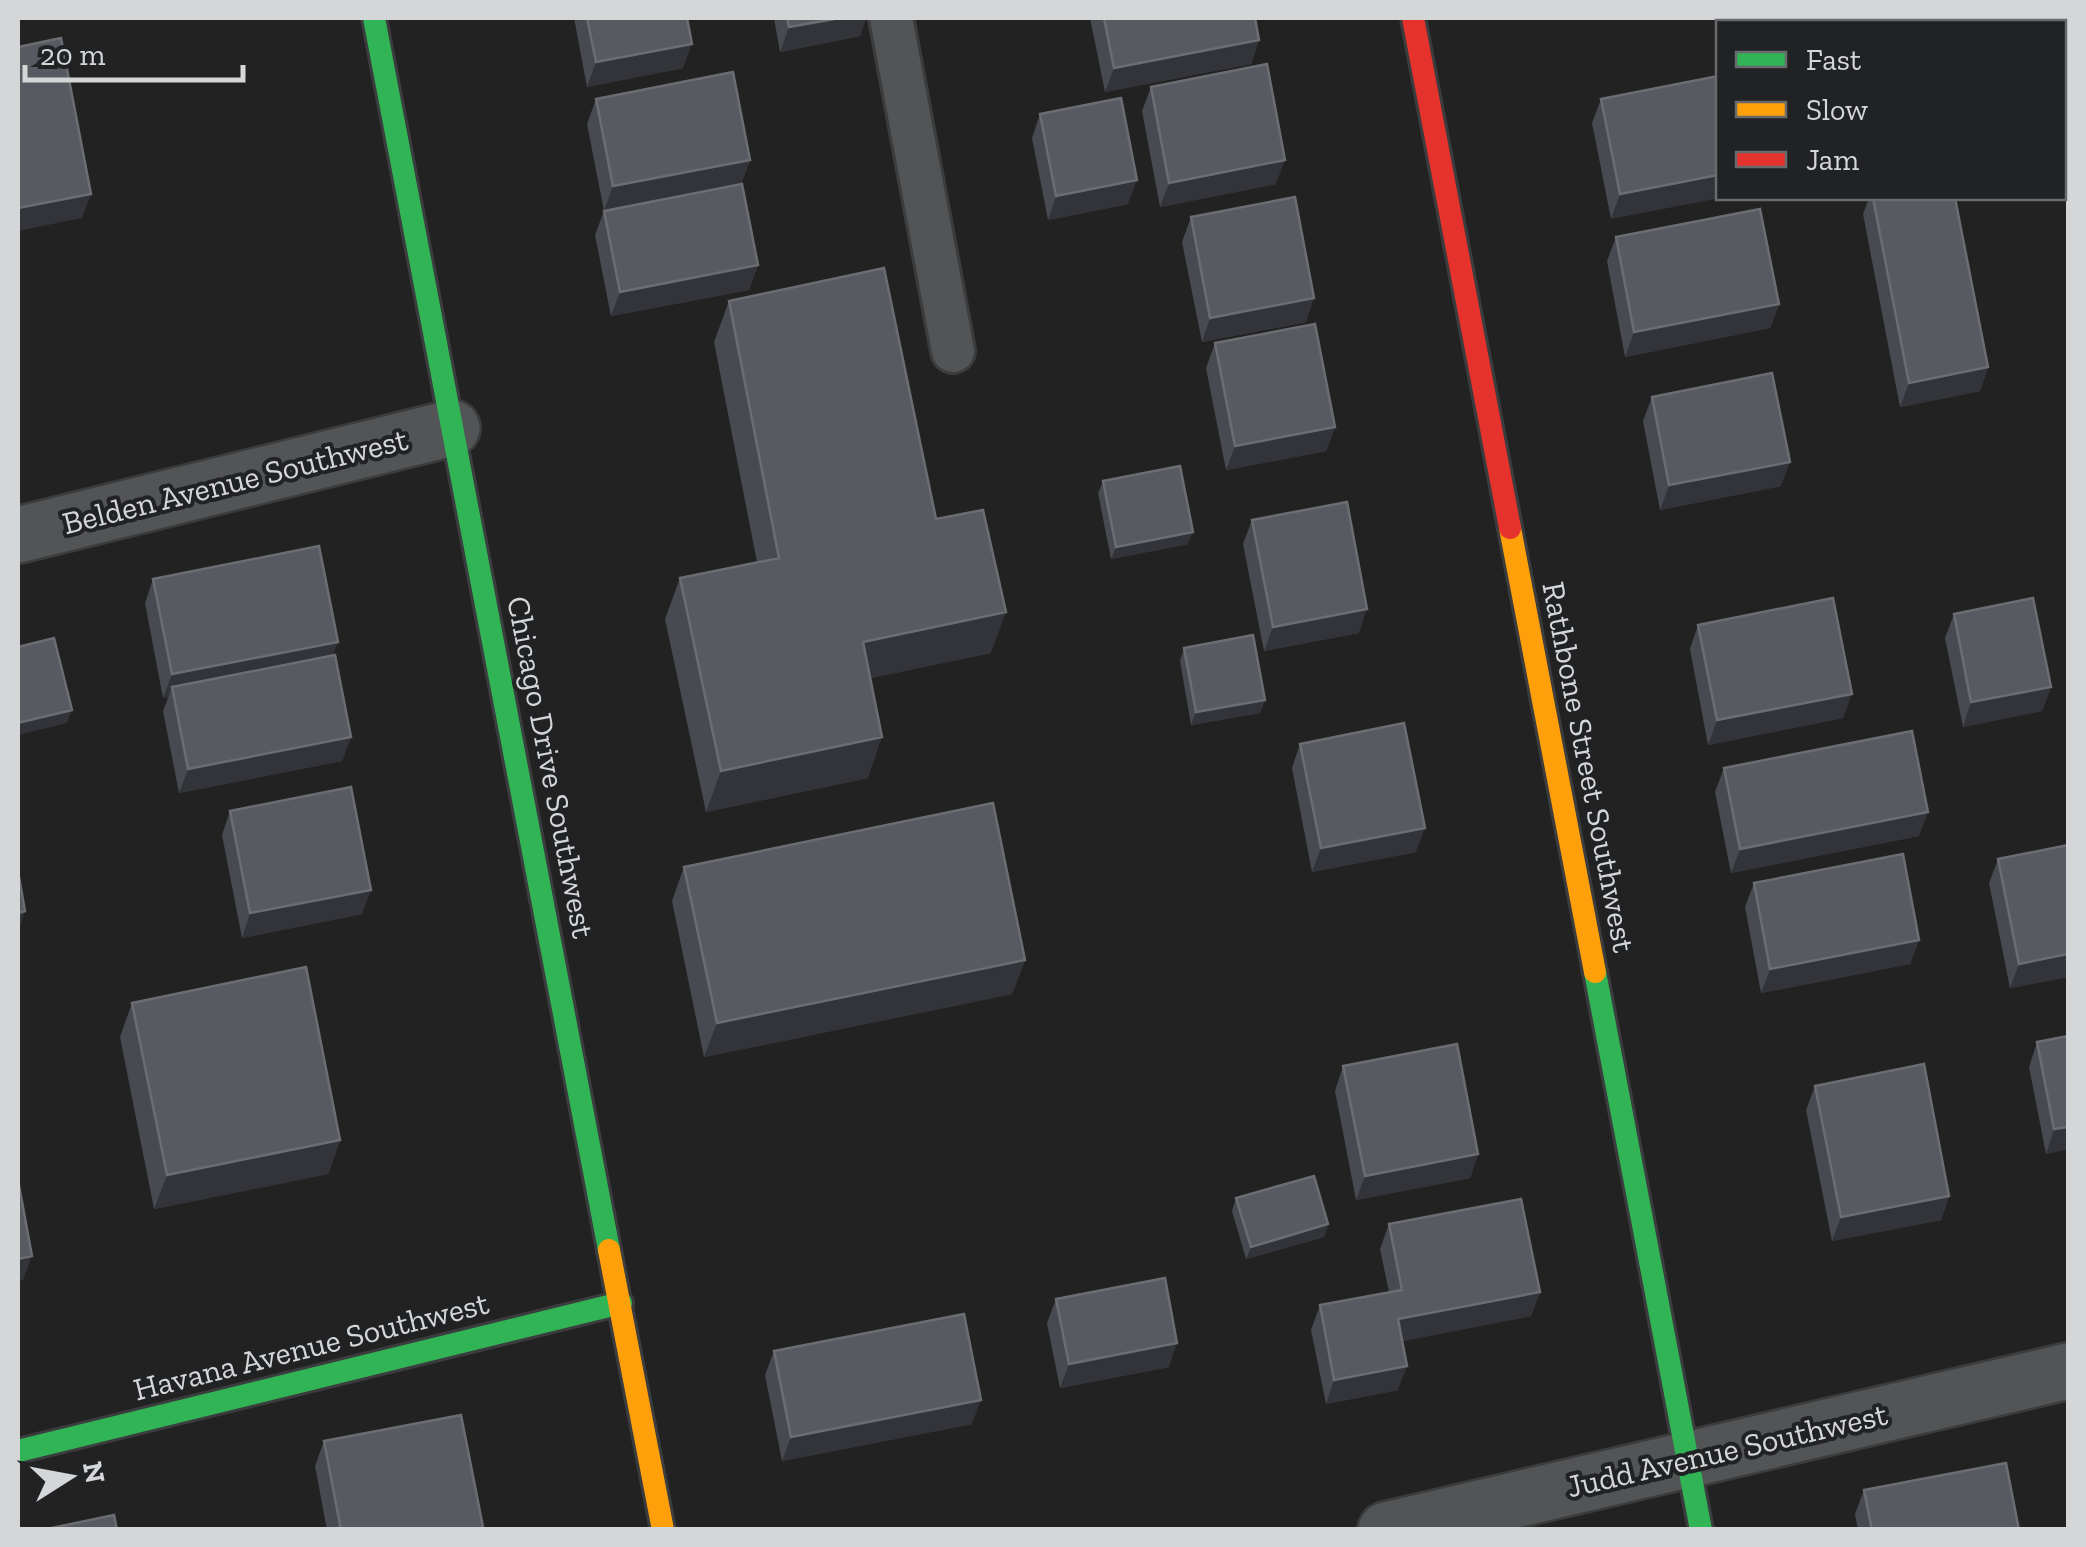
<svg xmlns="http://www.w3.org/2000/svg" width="2086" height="1547" font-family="'Zilla Slab',serif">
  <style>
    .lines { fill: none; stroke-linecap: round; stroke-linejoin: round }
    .lane-casing { stroke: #3b3c3d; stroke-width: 48 }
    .street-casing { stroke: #3b3c3d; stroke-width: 60 }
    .fast-casing { stroke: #3b3c3d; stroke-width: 28 }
    .slow-casing { stroke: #3b3c3d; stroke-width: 28 }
    .jam-casing { stroke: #3b3c3d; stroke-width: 28 }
    .lane { stroke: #535455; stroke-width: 42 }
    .street { stroke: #535455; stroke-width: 55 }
    .fast { stroke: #30b455; stroke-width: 22 }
    .slow { stroke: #ff9f0a; stroke-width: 22 }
    .jam { stroke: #e5322d; stroke-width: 22 }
    .wall { fill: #484a51 }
    .shaded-wall { fill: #323439 }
    .building { fill: #575a60; stroke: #6b6d72; stroke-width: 2.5 }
    .labels { text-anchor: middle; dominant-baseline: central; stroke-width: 8; stroke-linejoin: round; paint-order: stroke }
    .street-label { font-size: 32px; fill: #d5d6d8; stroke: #212224 }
  </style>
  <rect width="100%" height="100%" fill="#222223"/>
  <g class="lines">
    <!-- lane casing -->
    <g class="lane-casing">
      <path id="lane" d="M891,18L953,351"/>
    </g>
    <!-- street casing -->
    <g class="street-casing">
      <path id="street" d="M18,535L452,428
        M1386,1530L2068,1371"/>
    </g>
    <!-- fast casing -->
    <g class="fast-casing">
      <path id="fast" d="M374,18L609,1250
        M1595,972L1701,1530
        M18,1451L621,1303"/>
    </g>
    <!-- slow casing -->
    <g class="slow-casing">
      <path id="slow" d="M1510,528L1595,972
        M609,1250L663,1530"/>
    </g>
    <!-- jam casing -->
    <g class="jam-casing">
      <path id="jam" d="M1413,18L1510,528"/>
    </g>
    <!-- lane -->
    <use href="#lane" class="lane"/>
    <!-- street -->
    <use href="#street" class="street"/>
    <!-- fast -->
    <use href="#fast" class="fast"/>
    <!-- slow -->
    <use href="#slow" class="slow"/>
    <!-- jam -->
    <use href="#jam" class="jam"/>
  </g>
  <!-- wall -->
  <path class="wall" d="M574,18H687L683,68L587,87Z
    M774,18H866L860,36L780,52Z
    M1090,18H1255L1259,40L1251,64L1105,92Z
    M1734,18H1825L1826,22H1735Z
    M1718,76L1611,219L1592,123L1601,99Z
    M1151,87L1276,184L1160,207L1142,111Z
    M596,99L750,160L741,184L758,265L749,290L611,316L595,235L604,211L587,124Z
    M1040,114L1128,204L1048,220L1032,138Z
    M1869,198H1955L1988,367L1980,391L1900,407L1863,214Z
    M1191,217L1306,322L1202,342L1182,242Z
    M1616,237L1779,304L1770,328L1625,357L1607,261Z
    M729,301L936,519L991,653L870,678L868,778L706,812L665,619L680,578L757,562L714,342Z
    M1215,343L1335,427L1326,451L1226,470L1206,368Z
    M1652,397L1781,486L1660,510L1643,421Z
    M1103,481L1188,544L1111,559L1098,493Z
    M1252,520L1359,633L1264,651L1243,544Z
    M153,579L333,656L351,737L342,761L179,793L163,711L168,698H163L145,603Z
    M1954,614L2051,687L2042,711L1963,727L1945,638Z
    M1698,625L1843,718L1708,745L1690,649Z
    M1184,648L1265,700L1260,713L1191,725L1180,661Z
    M1300,744L1416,852L1312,872L1292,768Z
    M1724,768L1919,836L1731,873L1715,792Z
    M230,811L362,914L242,938L222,835Z
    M2068,845V977L2010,988L1989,883L1998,859Z
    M684,867L1025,960L1012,994L704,1057L672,901Z
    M1754,883L1919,940L1910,964L1761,993L1745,907Z
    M132,1003L340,1140L328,1174L154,1209L120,1037Z
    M2037,1042L2068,1149L2046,1154L2029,1067Z
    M1343,1066L1478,1154L1470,1178L1356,1200L1335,1091Z
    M1815,1086L1949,1196L1941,1220L1832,1241L1806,1110Z
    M1236,1198L1328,1224L1324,1237L1246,1259L1232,1211Z
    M1389,1224L1540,1292L1531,1316L1402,1341L1398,1390L1326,1404L1311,1330L1320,1305L1389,1292L1380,1249Z
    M1056,1299L1169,1367L1060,1388L1047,1323Z
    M774,1351L972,1424L782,1461L765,1375Z
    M324,1441L482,1530H327L315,1466Z
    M1864,1490L2019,1530H1858L1855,1514Z"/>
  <!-- shaded-wall -->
  <path class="shaded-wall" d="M840,18H866L860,36L780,52L789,27Z
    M1259,40L1251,64L1105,92L1114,68Z
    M692,44L683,68L587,87L596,62Z
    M750,160L741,184L604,211L613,186Z
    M1285,160L1276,184L1160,207L1169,183Z
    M1718,175L1720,198L1611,219L1620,194Z
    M1137,180L1128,204L1048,220L1056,196Z
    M91,194L82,218L18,231V208Z
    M758,265L749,290L611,316L620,292Z
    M1314,298L1306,322L1202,342L1210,318Z
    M1779,304L1770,328L1625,357L1634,332Z
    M1988,367L1980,391L1900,407L1909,383Z
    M1335,427L1326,451L1226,470L1235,446Z
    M1790,462L1781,486L1660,510L1669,485Z
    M1193,532L1188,544L1111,559L1116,547Z
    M1367,609L1359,633L1264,651L1273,627Z
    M1006,612L991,653L848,683L863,642Z
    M338,642L329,666L172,687L168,698H163L172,674Z
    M2051,687L2042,711L1963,727L1971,702Z
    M1852,694L1843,718L1708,745L1717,720Z
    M1265,700L1260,713L1191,725L1196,712Z
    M72,710L67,723L18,735V723Z
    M351,737L342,761L179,793L188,769Z
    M882,737L868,778L706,812L721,771Z
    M1928,812L1919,836L1731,873L1740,849Z
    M1425,828L1416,852L1312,872L1321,848Z
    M371,890L362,914L242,938L250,913Z
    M25,911L18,933V913Z
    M1919,940L1910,964L1761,993L1770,969Z
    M2068,954V977L2010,988L2019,964Z
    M1025,960L1012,994L704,1057L717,1023Z
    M2068,1127V1149L2046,1154L2054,1129Z
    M340,1140L328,1174L154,1209L167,1175Z
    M1478,1154L1470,1178L1356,1200L1365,1176Z
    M1949,1196L1941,1220L1832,1241L1841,1217Z
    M1328,1224L1324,1237L1246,1259L1251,1247Z
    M32,1256L23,1280L18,1282V1259Z
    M1540,1292L1531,1316L1389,1344L1398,1319Z
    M1177,1343L1169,1367L1060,1388L1069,1364Z
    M1407,1366L1398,1390L1326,1404L1334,1380Z
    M981,1400L972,1424L782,1461L791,1437Z"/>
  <!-- building -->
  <path class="building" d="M587,18H687L692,44L596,62Z
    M787,18H840L789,27Z
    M1104,18H1255L1259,40L1114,68Z
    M1747,18H1825L1826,22H1748Z
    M61,38L91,194L18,208V47Z
    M1267,64L1285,160L1169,183L1151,87Z
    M733,72L750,160L613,186L596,99Z
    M1718,76V175L1620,194L1601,99Z
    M1121,98L1137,180L1056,196L1040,114Z
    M742,184L758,265L620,292L604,211Z
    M1295,197L1314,298L1210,318L1191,217Z
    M1873,198H1955L1988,367L1909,383Z
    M1760,209L1779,304L1634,332L1616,237Z
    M884,268L936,519L983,510L1006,612L863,642L882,737L721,771L680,578L779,558L729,301Z
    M1315,324L1335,427L1235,446L1215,343Z
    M1772,373L1790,462L1669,485L1652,397Z
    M1180,466L1193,532L1116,547L1103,481Z
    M1347,502L1367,609L1273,627L1252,520Z
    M319,546L338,642L172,674L153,579Z
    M1833,598L1852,694L1717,720L1698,625Z
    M2033,598L2051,687L1971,702L1954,614Z
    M1253,635L1265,700L1196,712L1184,648Z
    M54,638L72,710L18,723V647Z
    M335,655L351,737L188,769L172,687Z
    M1404,723L1425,828L1321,848L1300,744Z
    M1912,731L1928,812L1740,849L1724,768Z
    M351,787L371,890L250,913L230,811Z
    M993,803L1025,960L717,1023L684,867Z
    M2068,845V954L2019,964L1998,859Z
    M1903,854L1919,940L1770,969L1754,883Z
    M18,871L25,911L18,913Z
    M306,967L340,1140L167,1175L132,1003Z
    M2068,1036V1127L2054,1129L2037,1042Z
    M1457,1044L1478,1154L1365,1176L1343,1066Z
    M1924,1064L1949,1196L1841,1217L1815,1086Z
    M1314,1176L1328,1224L1251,1247L1236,1198Z
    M18,1180L32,1256L18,1259Z
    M1521,1199L1540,1292L1398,1319L1407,1366L1334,1380L1320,1305L1402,1290L1389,1224Z
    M1165,1278L1177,1343L1069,1364L1056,1299Z
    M964,1314L981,1400L791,1437L774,1351Z
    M461,1415L483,1527L469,1530H341L324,1441Z
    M2006,1463L2019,1530H1872L1864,1490Z
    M114,1515L117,1530H42Z"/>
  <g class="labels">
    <!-- street labels -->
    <g class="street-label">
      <text transform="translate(235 481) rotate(-14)">Belden Avenue Southwest</text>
      <text transform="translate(551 767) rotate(79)">Chicago Drive Southwest</text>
      <text transform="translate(1589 767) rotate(79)">Rathbone Street Southwest</text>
      <text transform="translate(311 1346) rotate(-14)">Havana Avenue Southwest</text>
      <text transform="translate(1727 1450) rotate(-13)">Judd Avenue Southwest</text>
    </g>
  </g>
  <!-- border -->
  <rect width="2086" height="1547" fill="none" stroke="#d5d6d8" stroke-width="40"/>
  <!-- legend -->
  <rect x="1716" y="20" width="350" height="180" fill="#212224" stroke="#696a6c" stroke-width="2.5"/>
  <rect x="1736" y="52" width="50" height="15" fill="#30b455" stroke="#696a6c" stroke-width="2.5"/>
  <text x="1806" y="70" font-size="30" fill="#d5d6d8">Fast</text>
  <rect x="1736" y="102" width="50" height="15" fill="#ff9f0a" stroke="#696a6c" stroke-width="2.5"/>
  <text x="1806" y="120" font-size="30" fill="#d5d6d8">Slow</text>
  <rect x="1736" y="152" width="50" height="15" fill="#e5322d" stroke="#696a6c" stroke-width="2.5"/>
  <text x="1806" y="170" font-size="30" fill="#d5d6d8">Jam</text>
  <!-- north arrow -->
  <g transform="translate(70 1477) rotate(79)" stroke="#212224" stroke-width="8" paint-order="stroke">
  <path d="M0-8L18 38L0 25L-18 38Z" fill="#d5d6d8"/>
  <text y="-15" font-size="28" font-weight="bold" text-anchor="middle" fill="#d5d6d8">N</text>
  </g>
  <!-- scale -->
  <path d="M25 65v15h218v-15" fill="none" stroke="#d5d6d8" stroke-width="5"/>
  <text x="40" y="65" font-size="30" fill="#d5d6d8" stroke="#212224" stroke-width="8" paint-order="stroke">20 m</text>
</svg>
